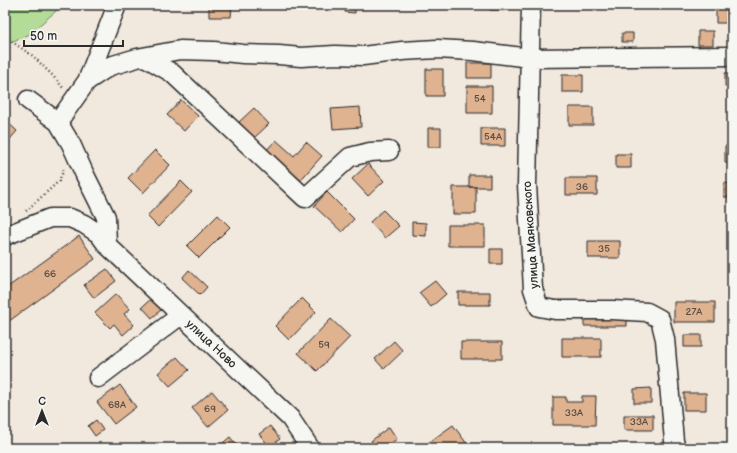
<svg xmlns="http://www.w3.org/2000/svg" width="737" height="453" font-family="'Balsamiq Sans',sans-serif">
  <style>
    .green { fill: #b3dc98; stroke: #6f8462 }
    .building { fill: #dfb290; stroke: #2b2b2b }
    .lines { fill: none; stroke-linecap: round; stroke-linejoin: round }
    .minor-casing { stroke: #2b2b2b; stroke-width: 21 }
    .path { stroke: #2b2b2b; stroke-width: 2.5; stroke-dasharray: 1 3; stroke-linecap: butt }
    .minor { stroke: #f6f6f2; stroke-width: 18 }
    .labels { text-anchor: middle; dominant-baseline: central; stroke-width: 3; stroke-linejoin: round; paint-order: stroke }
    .number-label { font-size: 10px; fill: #584d44 }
    .street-label { font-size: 12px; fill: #2b2b2b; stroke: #f6f6f2 }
  </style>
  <rect width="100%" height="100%" fill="#f1e8de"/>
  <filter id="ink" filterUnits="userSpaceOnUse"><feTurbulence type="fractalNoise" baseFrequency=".025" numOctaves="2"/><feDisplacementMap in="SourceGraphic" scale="8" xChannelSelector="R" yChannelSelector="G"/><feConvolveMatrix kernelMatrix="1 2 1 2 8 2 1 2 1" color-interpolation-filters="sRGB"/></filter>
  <g filter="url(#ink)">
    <!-- green -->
    <path class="green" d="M5,5H63L28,35L5,44Z"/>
    <!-- building -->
    <path class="building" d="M209,5H232L231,17H209Z
      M345,5H355V13L345,12Z
      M490,5H504V10H490Z
      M654,5H673V9H654Z
      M716,8H732V23H716Z
      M698,31H713V45H698Z
      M622,33H633V42H622Z
      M467,63H491V78H467Z
      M426,69H443V96H426Z
      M725,73H732V86H725Z
      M562,75H583V92H562Z
      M467,86H492V113H467Z
      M181,100L198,116L184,131L167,115Z
      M360,107L361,127L333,129L331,109Z
      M569,107H593V125H569Z
      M254,108L269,124L254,138L239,122Z
      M5,120L17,131L5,145Z
      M428,128H441V147H428Z
      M481,128H505V146H481Z
      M276,140L294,156L306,142L322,156L296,185L262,155Z
      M725,146H732V163H725Z
      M155,150L170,165L143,193L128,178Z
      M616,154H631V168H616Z
      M368,164L384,181L368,196L352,179Z
      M469,175H490V187H469Z
      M566,178H597V195H566Z
      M181,181L192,192L158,227L147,216Z
      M724,183L732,184V197H724Z
      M453,187H476V214H453Z
      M327,192L354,219L342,232L314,206Z
      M383,210L399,226L385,238L370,222Z
      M218,215L230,227L199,258L187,246Z
      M412,222L426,223V236L412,235Z
      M448,225H485V246H448Z
      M79,236L95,259L5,324V289Z
      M588,241H620V258H588Z
      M490,249H502V264H490Z
      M107,269L116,281L94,298L84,285Z
      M189,270L207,287L200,295L182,278Z
      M435,281L446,294L431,307L419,293Z
      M458,292H490V305H458Z
      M116,294L130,309L124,314L134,325L123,335L114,324L110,328L95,313Z
      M152,298L162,309L152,318L142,307Z
      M302,298L316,312L289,340L275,326Z
      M674,302H715V322H674Z
      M584,313H627V326H584Z
      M331,319L350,337L317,371L298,353Z
      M684,335H701V347H684Z
      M562,338H601V357H562Z
      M394,341L403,351L384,369L375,359Z
      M461,342H502V359H461Z
      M177,357L189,370L170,386L158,373Z
      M120,385L136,407L114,424L97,402Z
      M651,388V403H634V389Z
      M212,391L228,410L208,427L192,408Z
      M684,393H706V410H684Z
      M582,396H596L595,425H553V397H566V402H582Z
      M624,415H653V430H624Z
      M96,420L103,430L95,436L88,426Z
      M453,425L470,448H431L428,443Z
      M270,426L280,439L270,447L259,434Z
      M389,427L397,439L384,448H376L371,441Z
      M230,437L239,448H217Z"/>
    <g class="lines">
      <!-- minor casing -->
      <g class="minor-casing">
        <path id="minor" d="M531,5L527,185L533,289L539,307L555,310H612L647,312L660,319L665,339L674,441L676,448
          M145,57L172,73L305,198L350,157L370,152L389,151
          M87,81L110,66L137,58L180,50L214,51L243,54L279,55L301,57L335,55L363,56L402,51L437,49L473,51L530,58L732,56
          M28,100L58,122
          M5,236L50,218H70L84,224L99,234L107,245L290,418L310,448
          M107,245L106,217L85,175L71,144L58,122L87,81L117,5
          M98,378L181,315"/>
      </g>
      <!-- path -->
      <path class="path" d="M5,37L33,56L53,76L64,89
        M26,211L59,181L65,167"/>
      <!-- minor -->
      <use href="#minor" class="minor"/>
    </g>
  </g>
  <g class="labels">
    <!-- number labels -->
    <g class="number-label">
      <text x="480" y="99">54</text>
      <text x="493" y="137">54А</text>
      <text x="582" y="187">36</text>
      <text x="604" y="249">35</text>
      <text x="50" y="274">66</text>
      <text x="694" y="312">27А</text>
      <text x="324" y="345">59</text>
      <text x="117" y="405">68А</text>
      <text x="210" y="409">69</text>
      <text x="574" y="413">33А</text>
      <text x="639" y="422">33А</text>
    </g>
    <!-- street labels -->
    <g class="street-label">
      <text transform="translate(531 235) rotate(-94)">улица Маяковского</text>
      <text transform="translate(211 344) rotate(43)">улица Ново</text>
    </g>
  </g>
  <!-- margin -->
  <rect width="737" height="453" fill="none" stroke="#f6f6f2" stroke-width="20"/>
  <rect x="10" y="10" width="717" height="433" fill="none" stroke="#2b2b2b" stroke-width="1.5" filter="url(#ink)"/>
  <!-- north arrow -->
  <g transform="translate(42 411)" stroke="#f6f6f2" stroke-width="3" paint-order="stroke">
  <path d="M0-3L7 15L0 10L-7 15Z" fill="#2b2b2b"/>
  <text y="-6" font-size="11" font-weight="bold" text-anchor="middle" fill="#2b2b2b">С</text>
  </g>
  <!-- scale -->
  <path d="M24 40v6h99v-6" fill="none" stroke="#2b2b2b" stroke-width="2"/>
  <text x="30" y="40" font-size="12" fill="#2b2b2b" stroke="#f6f6f2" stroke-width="3" paint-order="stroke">50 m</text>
</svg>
